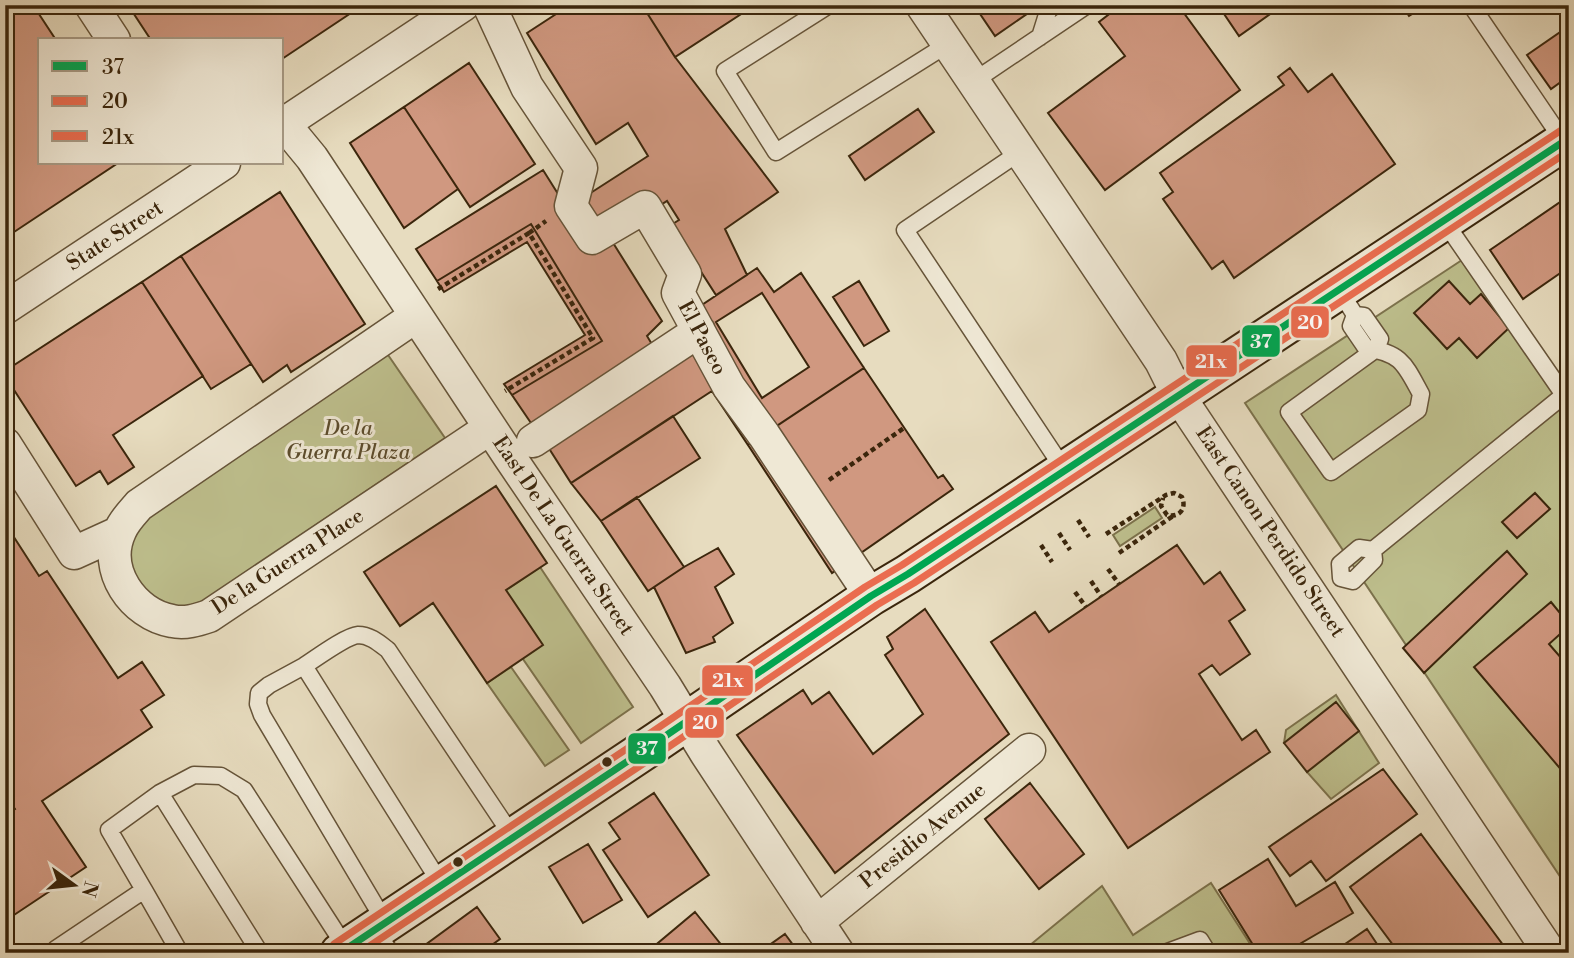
<svg xmlns="http://www.w3.org/2000/svg" width="1574" height="958" font-family="'Libre Bodoni',serif">
  <style>
    .green { fill: #bdbe8c; stroke: #7c724c; stroke-width: 2 }
    .building { fill: #d09880; stroke: #3b260c; stroke-width: 2; fill-rule: evenodd }
    .lines { fill: none; stroke-linecap: round; stroke-linejoin: round }
    .lane-casing { stroke: #665439; stroke-width: 19 }
    .street-casing { stroke: #665439; stroke-width: 35 }
    .secondary-casing { stroke: #3b260c; stroke-width: 42 }
    .path { stroke: #3b260c; stroke-width: 4.5; stroke-dasharray: 5 3.5; stroke-linecap: butt }
    .lane { stroke: #efe8d5; stroke-width: 16 }
    .street { stroke: #efe8d5; stroke-width: 32 }
    .secondary { stroke: #efe8d5; stroke-width: 38 }
    .bus-1-casing { stroke: #efe8d5; stroke-width: 12 }
    .bus-2-casing { stroke: #efe8d5; stroke-width: 12 }
    .bus-3-casing { stroke: #efe8d5; stroke-width: 12 }
    .bus-1 { stroke: #00a651; stroke-width: 7 }
    .bus-2 { stroke: #ea6c4f; stroke-width: 7 }
    .bus-3 { stroke: #ea6c4f; stroke-width: 7 }
    .bus-dot { fill: #3b260c; stroke: #efe8d5; stroke-width: 2.5 }
    .labels { text-anchor: middle; dominant-baseline: central; stroke-width: 6; stroke-linejoin: round; paint-order: stroke }
    .street-label { font-size: 21px; fill: #3b260c; stroke: #efe8d5 }
    .park-label { font-size: 21px; font-style: italic; fill: #5c4c2c; stroke: #efe8d5 }
    .line-badge { stroke: #efe8d5; stroke-width: 2.5 }
    .badge-label { font-size: 19px; text-anchor: middle; font-weight: bold; fill: #fff }
  </style>
  <rect width="100%" height="100%" fill="#e7dcbf"/>
  <filter id="stains"><feTurbulence type="fractalNoise" baseFrequency=".00286" numOctaves="4"/><feColorMatrix values="0 0 0 0 .2 0 0 0 0 .09 0 0 0 0 .02 0 0 0 .5 -.17"/></filter>
  <radialGradient id="worn" r=".72"><stop offset=".6" stop-color="#630" stop-opacity="0"/><stop offset="1" stop-color="#630" stop-opacity=".3"/></radialGradient>
  <!-- green -->
  <path class="green" d="M1465,258L1569,394V890L1245,403Z
    M386,352L445,438L203,601C198,603 192,605 187,606C156,610 125,578 130,547C132,535 140,523 148,514Z
    M1155,507L1162,518L1120,546L1113,535Z
    M540,567L633,707L581,743L523,659L506,590Z
    M511,667L569,750L545,766L487,683Z
    M1336,695L1379,763L1331,799L1307,772L1296,742L1284,743L1286,730Z
    M1211,883L1256,953H1025L1024,950L1102,886L1133,935Z"/>
  <!-- building -->
  <path class="building" d="M5,5H33L56,40H40V163H118L5,238Z
    M128,5H363L282,59V40H151Z
    M570,5H642L675,57L778,192L725,229L747,275L716,295L671,225L679,220L667,201L659,206L590,230L575,203L648,156L628,123L596,144L527,33Z
    M642,5H755L675,57Z
    M974,5H1040L995,36Z
    M1121,5H1178L1240,90L1105,190L1048,113L1125,56L1099,22Z
    M1218,5H1283L1239,36Z
    M1402,5H1427L1409,16Z
    M1569,26V76L1551,89L1527,55Z
    M469,63L535,164L470,207L404,107Z
    M1290,68L1308,92L1332,74L1395,164L1234,278L1223,261L1212,269L1163,199L1173,192L1160,173L1284,85L1278,77Z
    M404,107L458,189L404,228L350,143Z
    M918,109L934,132L865,180L849,156Z
    M543,170L592,248L610,238L662,321L647,336L656,351L533,426L512,395L602,341L531,224L437,281L416,249Z
    M280,192L365,324L291,372L287,365L263,382L181,256Z
    M1569,196V267L1523,299L1490,250Z
    M531,224L602,341L512,395L504,384L585,335L527,242L444,292L437,281Z
    M181,256L251,364L211,389L142,282Z
    M757,268L774,292L801,273L864,368L748,445L712,391L718,387L693,311ZM762,293L809,367L762,398L716,322Z
    M859,281L889,331L864,346L833,297Z
    M1449,281L1470,304L1481,294L1509,328L1477,358L1459,338L1447,349L1414,313Z
    M142,282L203,376L113,435L134,467L108,484L100,471L76,486L5,376V371Z
    M690,344L718,387L571,483L543,439Z
    M864,368L938,478L943,475L953,489L832,573L748,445Z
    M673,416L700,458L601,521L571,483Z
    M496,486L547,563L506,590L543,645L487,683L433,603L400,626L364,572Z
    M1535,493L1550,509L1517,538L1502,522Z
    M637,497L684,567L648,591L601,521Z
    M10,531L39,576L47,571L118,678L142,662L164,695L141,710L152,727L42,801L86,867L5,921V816L15,809L5,795V534Z
    M1177,545L1204,584L1220,572L1245,610L1229,621L1250,654L1220,675L1212,665L1199,674L1242,740L1256,730L1270,752L1128,848L991,642L1035,612L1049,632Z
    M718,548L734,574L715,587L733,623L713,637L715,642L686,653L654,587L684,567Z
    M1507,551L1527,574L1424,673L1403,648Z
    M1551,602L1569,624V626L1549,644L1569,667V779L1474,667Z
    M925,609L1009,734L835,873L737,735L803,690L812,704L829,692L873,754L923,714L885,655L893,649L887,637Z
    M1336,702L1359,731L1307,772L1284,743Z
    M1383,769L1417,814L1326,881L1311,861L1290,876L1269,847Z
    M1030,783L1084,854L1039,889L985,819Z
    M654,793L709,875L648,917L603,850L620,839L609,823Z
    M1421,834L1509,953H1399L1350,887Z
    M588,844L622,900L583,923L549,867Z
    M1268,859L1296,906L1335,882L1353,913L1284,953H1258L1219,890Z
    M477,907L500,939L481,953H425L421,948Z
    M695,912L727,952L646,953Z
    M1367,929L1383,953H1332Z
    M785,934L799,953H758Z"/>
  <g class="lines">
    <!-- lane casing -->
    <g class="lane-casing">
      <path id="lane" d="M829,5L725,71L776,152L948,44
        M1471,5L1564,142
        M1040,37L1050,5
        M974,81L1087,5
        M1020,152L905,230L1065,471
        M1339,290L1355,315L1364,316L1380,339L1376,349L1289,412L1331,472L1418,410L1421,394C1405,365 1402,353 1366,348L1351,326L1355,315
        M1341,578L1340,564L1359,548L1373,550L1564,395L1444,221
        M1341,578L1353,581L1374,560L1373,550
        M304,666L269,685L259,693L258,704L262,715L385,922
        M160,793L260,953
        M441,884L304,666C315,659 346,636 358,635C370,635 379,643 388,650L513,837
        M144,890L180,953
        M374,929L391,953
        M53,953L56,949L144,890L109,830L160,793L194,775L221,776L244,790L346,948
        M1165,953L1200,940L1208,953"/>
    </g>
    <!-- street casing -->
    <g class="street-casing">
      <path id="street" d="M91,5L114,40
        M489,5L527,87L581,168L571,206L592,238L645,207L685,274L678,293L729,387L764,435L871,596
        M922,5L1151,346L1161,361L1178,395L1550,953
        M284,124L312,158L509,456L665,686L706,753L838,953
        M282,125L463,5
        M5,308L224,163
        M416,316L139,505C132,513 124,521 120,531C102,570 133,614 172,621C185,624 197,620 209,616L490,428
        M533,441L699,331
        M5,444L74,553L118,533
        M817,922L1029,750"/>
    </g>
    <!-- secondary casing -->
    <g class="secondary-casing">
      <path id="secondary" d="M340,953L658,741L871,596L908,574L1569,138"/>
    </g>
    <!-- path -->
    <path class="path" d="M529,233L546,221
      M438,289L529,233L593,338L505,391
      M829,480L904,428
      M1078,520L1089,537
      M1059,533L1070,550
      M1106,534L1166,495L1174,493L1182,497C1187,509 1179,518 1167,515L1161,506L1163,498
      M1041,545L1052,562
      M1119,553L1173,516
      M1108,569L1119,584
      M1091,581L1101,596
      M1075,592L1086,607"/>
    <!-- lane -->
    <use href="#lane" class="lane"/>
    <!-- street -->
    <use href="#street" class="street"/>
    <!-- secondary -->
    <use href="#secondary" class="secondary"/>
    <!-- bus-1 casing -->
    <g class="bus-1-casing">
      <path id="bus-1" d="M340,953L658,741L871,596L908,574L1569,138"/>
    </g>
    <!-- bus-2 casing -->
    <g class="bus-2-casing">
      <path id="bus-2" d="M359,953L664,750L877,605L914,583L1569,151"/>
    </g>
    <!-- bus-3 casing -->
    <g class="bus-3-casing">
      <path id="bus-3" d="M334,944L652,732L865,587L902,565L1563,129"/>
    </g>
    <!-- bus-1 -->
    <use href="#bus-1" class="bus-1"/>
    <!-- bus-2 -->
    <use href="#bus-2" class="bus-2"/>
    <!-- bus-3 -->
    <use href="#bus-3" class="bus-3"/>
  </g>
  <!-- markers -->
  <g class="bus-dot">
    <circle cx="607" cy="762" r="6"/>
    <circle cx="458" cy="862" r="6"/>
  </g>
  <g class="labels">
    <!-- street labels -->
    <g class="street-label">
      <text transform="translate(115 236) rotate(-33)">State Street</text>
      <text transform="translate(702 338) rotate(62)">El Paseo</text>
      <text transform="translate(1270 532) rotate(56)">East Canon Perdido Street</text>
      <text transform="translate(563 536) rotate(56)">East De La Guerra Street</text>
      <text transform="translate(288 562) rotate(-33)">De la Guerra Place</text>
      <text transform="translate(923 836) rotate(-39)">Presidio Avenue</text>
    </g>
    <!-- park labels -->
    <g class="park-label">
      <text x="348" y="429">De la<tspan x="348" dy="24">Guerra Plaza</tspan></text>
    </g>
  </g>
  <g class="line-badge">
    <rect x="1290" y="305" width="40" height="34" rx="7" fill="#ea6c4f"/>
    <rect x="1241" y="324" width="40" height="34" rx="7" fill="#00a651"/>
    <rect x="1185" y="344" width="53" height="34" rx="7" fill="#ea6c4f"/>
    <rect x="701" y="664" width="53" height="33" rx="7" fill="#ea6c4f"/>
    <rect x="684" y="706" width="41" height="33" rx="7" fill="#ea6c4f"/>
    <rect x="627" y="732" width="40" height="33" rx="7" fill="#00a651"/>
  </g>
  <g class="badge-label">
    <text x="1310" y="329">20</text>
    <text x="1261" y="348">37</text>
    <text x="1211" y="368">21x</text>
    <text x="728" y="687">21x</text>
    <text x="705" y="729">20</text>
    <text x="647" y="755">37</text>
  </g>
  <!-- margin -->
  <rect width="1574" height="958" fill="none" stroke="#e7dcbf" stroke-width="28"/>
  <rect x="7" y="7" width="1560" height="944" fill="none" stroke="#3b260c" stroke-width="3.5"/>
  <rect x="14" y="14" width="1546" height="930" fill="none" stroke="#3b260c" stroke-width="2"/>
  <!-- legend -->
  <rect x="38" y="38" width="245" height="126" fill="#efe8d5" stroke="#a79a85" stroke-width="2"/>
  <rect x="52" y="61" width="35" height="10" fill="#00a651" stroke="#a79a85" stroke-width="2"/>
  <text x="102" y="74" font-size="21" fill="#3b260c">37</text>
  <rect x="52" y="96" width="35" height="10" fill="#ea6c4f" stroke="#a79a85" stroke-width="2"/>
  <text x="102" y="108" font-size="21" fill="#3b260c">20</text>
  <rect x="52" y="131" width="35" height="10" fill="#ea6c4f" stroke="#a79a85" stroke-width="2"/>
  <text x="102" y="144" font-size="21" fill="#3b260c">21x</text>
  <!-- north arrow -->
  <g transform="translate(74 885) rotate(105)" stroke="#efe8d5" stroke-width="5" paint-order="stroke">
  <path d="M0-5L12 26L0 18L-12 26Z" fill="#3b260c"/>
  <text y="-10" font-size="19" font-weight="bold" text-anchor="middle" fill="#3b260c">N</text>
  </g>
  <rect width="100%" height="100%" filter="url(#stains)"/>
  <rect width="100%" height="100%" fill="url(#worn)"/>
</svg>
